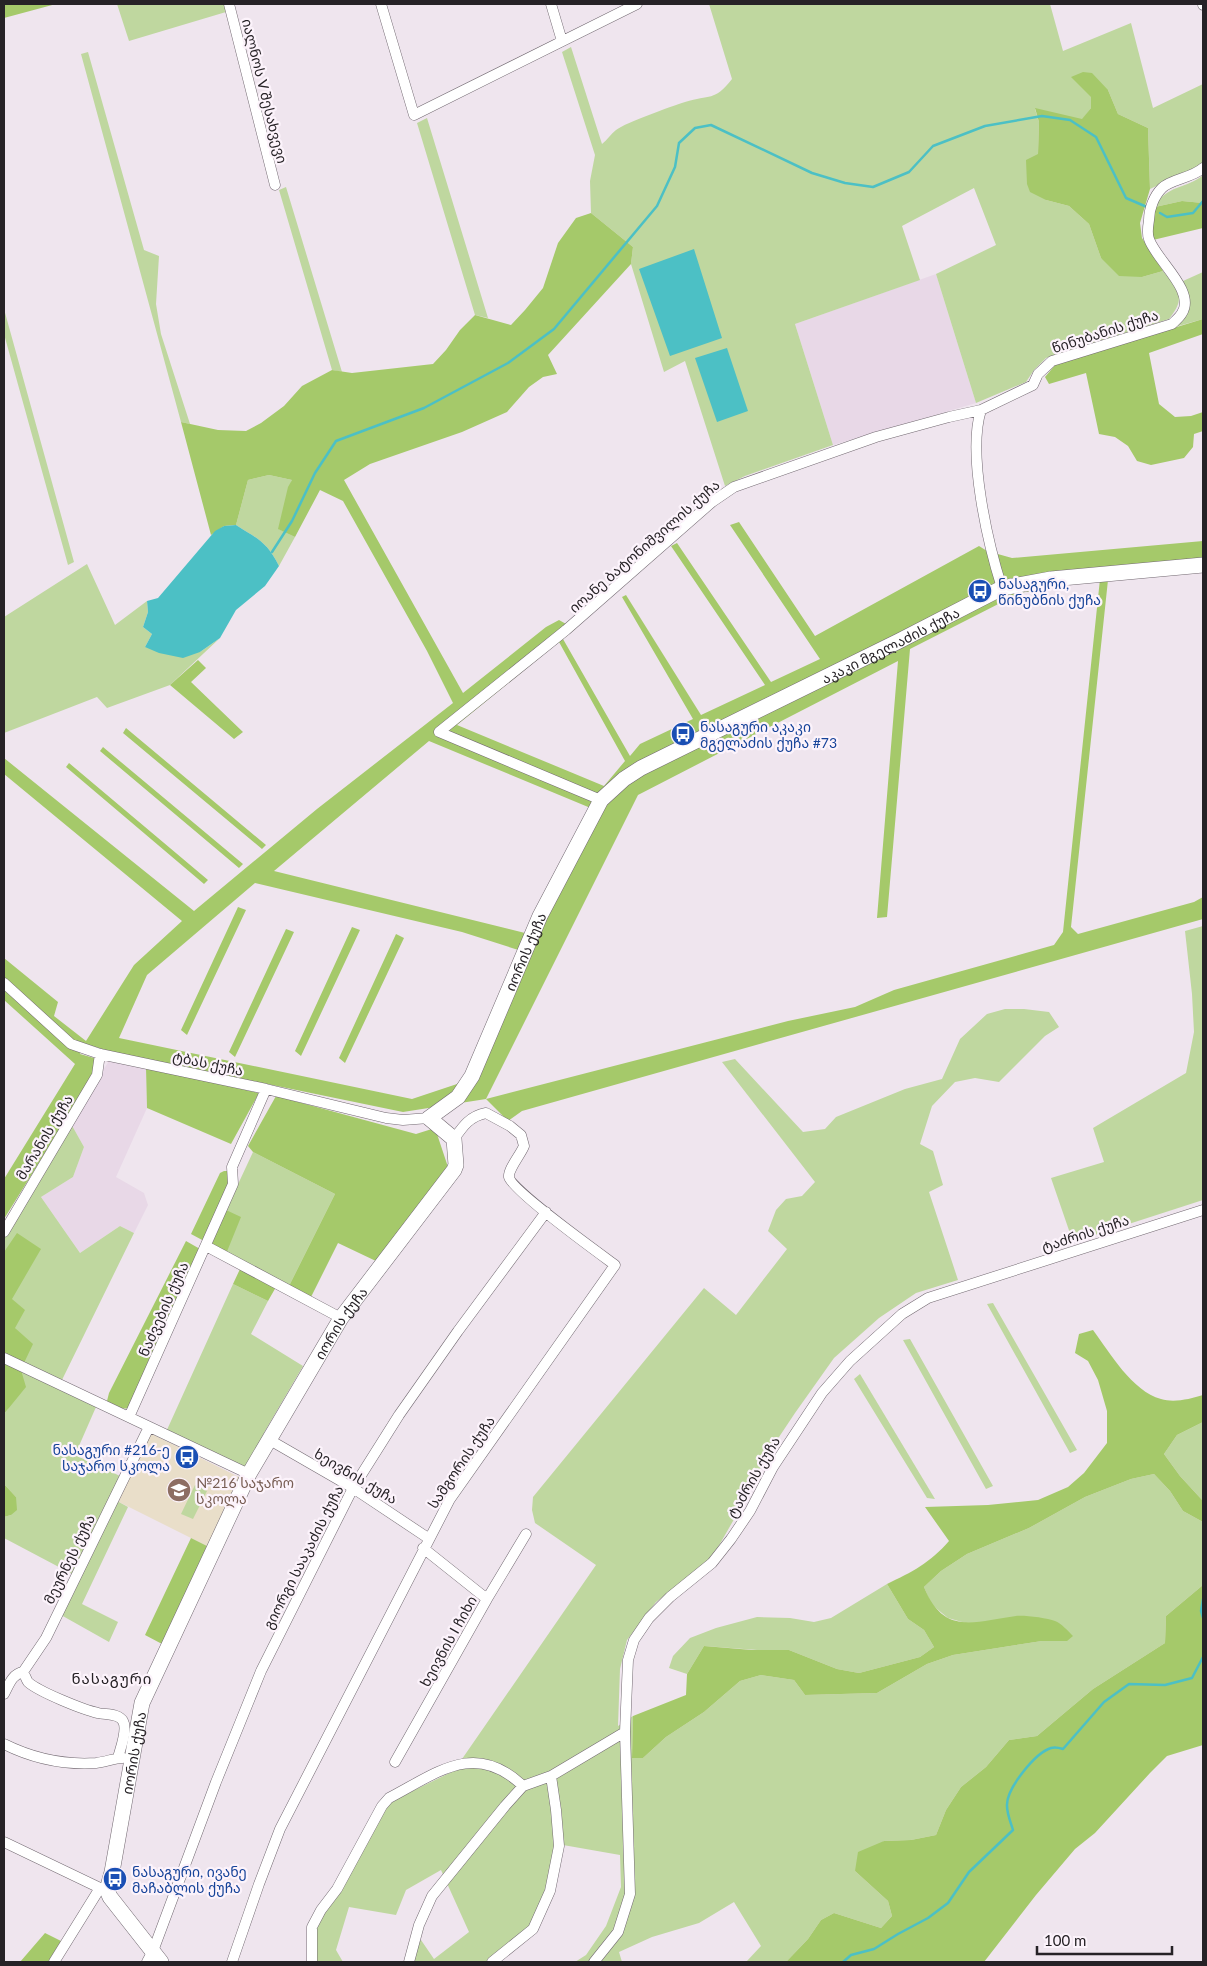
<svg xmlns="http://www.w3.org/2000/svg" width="1207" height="1966" font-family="Lato,'Noto Sans Georgian',sans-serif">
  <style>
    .built { fill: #e8d8e7 }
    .education { fill: #e9dec9 }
    .green { fill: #bfd79f }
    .forest { fill: #a5c96a; fill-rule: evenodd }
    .water { fill: #4cc0c5 }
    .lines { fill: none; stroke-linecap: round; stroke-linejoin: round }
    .stream { stroke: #4cc0c5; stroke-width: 2.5 }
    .street-casing { stroke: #726971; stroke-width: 11 }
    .secondary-casing { stroke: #726971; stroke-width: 16 }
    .street { stroke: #fff; stroke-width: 10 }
    .secondary { stroke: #fff; stroke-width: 15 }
    .labels { text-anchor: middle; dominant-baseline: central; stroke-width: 4.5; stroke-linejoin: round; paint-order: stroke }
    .street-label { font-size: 14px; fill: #262226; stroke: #fcf3fb }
    .transit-label { font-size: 14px; fill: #164399; stroke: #fcf3fb; text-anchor: start }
    .education-label { font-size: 14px; fill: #785e54; stroke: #fcf3fb; text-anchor: start }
    .neighbourhood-label { font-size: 15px; letter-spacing: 1px; fill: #262226; stroke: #fcf3fb }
  </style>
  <rect width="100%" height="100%" fill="#efe5ee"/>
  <!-- built -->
  <path class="built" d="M936,274L976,403L833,445L795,324Z
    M109,1061L146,1068L147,1108L116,1177L144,1193L148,1205L134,1233L120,1226L80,1253L41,1197L73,1177L84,1147L70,1122Z"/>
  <!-- education -->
  <path class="education" d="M150,1433L241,1478L207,1546L117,1501Z"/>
  <!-- green -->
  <path class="green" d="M117,4H224L226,12L129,41Z
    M709,4H1050L1063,51L1131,23L1153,108L1203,84V164L1150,189L1148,128L1118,114L1108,90L1091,97V108L1082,120L1035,109L1039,122L1038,154L1046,200L1069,206L1089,224L1101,258L1142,277L1163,271C1178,290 1187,297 1169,319L1046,358L1034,370L1026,382L976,403L936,274L996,245L974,188L902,226L920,280L795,324L833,445L745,476L725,486L685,361L664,372L631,264L633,247L591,213L590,181L595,155L562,52L571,47L602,144C607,140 611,134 616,130C627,122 670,107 685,102C710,94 714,102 732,79Z
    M88,52L144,250L159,256L156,304L161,334L190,424L181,422L81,54Z
    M427,118L488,318L475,315L417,123Z
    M1203,175V203L1182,201L1155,207C1165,185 1187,189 1203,175Z
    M286,187L342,372L332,370L279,190Z
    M1203,272V319L1175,327C1192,311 1192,301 1183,281Z
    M4,309L74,562L68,565L4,334Z
    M269,475L292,480L279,529L295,537L279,566C267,542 258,539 236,525L248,480Z
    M87,564L115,625L147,601L148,612L143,627L152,634L145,647L200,652L220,638L170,685L107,708L97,697L4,733V617Z
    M1203,926V1200L1073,1242L1051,1178L1104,1162L1093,1128L1186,1073L1194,1032L1192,994L1185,931Z
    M1005,1009H1024L1049,1012L1059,1027L1045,1036L999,1082L975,1078L955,1082L932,1106L920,1144L933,1151L943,1185L929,1192L958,1280L916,1293L879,1318L834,1358L795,1413L765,1458L749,1493L717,1549L704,1565L656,1602L627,1640L620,1669L618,1726L633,1716L632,1758H643L666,1737L704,1712L740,1681L761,1675L794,1680L805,1695L877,1693L927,1664L953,1655L1042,1641H1067L986,1622L969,1624L948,1618L931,1604L924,1587L941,1571L967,1554L1029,1528L1085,1497L1131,1479L1154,1474L1170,1491L1183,1511L1203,1522V1585L1166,1616L1165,1643L1093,1689L1037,1736L1009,1740L986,1767L961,1787L946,1810L936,1835L911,1840L884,1841L855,1871L888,1901L892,1916L881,1928L834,1913L821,1920L808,1939L786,1962H746L761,1946L734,1902L699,1923L652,1937L619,1952L622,1962H575L586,1955L606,1926L621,1887L620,1855L563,1845L538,1930L498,1962H414L418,1943L421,1940L434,1959L469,1932L441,1870L406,1890L396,1915L349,1907L336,1950L343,1962H317L314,1939L317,1922L385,1808L394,1800L466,1765L462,1759L596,1565L535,1523L532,1510L533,1497L704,1288L736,1315L787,1249L768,1231L776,1210L786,1199L802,1196L815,1182L722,1062L735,1059L803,1132L825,1129L836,1117L905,1089L942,1079L960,1039L987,1014Z
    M70,1122L84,1147L73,1177L41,1197L80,1253L120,1226L134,1233L61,1382L24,1363L15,1328L5,1249L4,1252V1238Z
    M253,1152L335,1194L289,1286L226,1254V1210Z
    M233,1284L268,1301L251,1334L303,1366L265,1431L248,1469L166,1432Z
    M993,1303L1077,1450L1070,1453L987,1304Z
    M910,1339L993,1486L986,1489L903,1340Z
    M21,1370L96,1407L75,1455L120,1476L74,1575L4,1538V1517L11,1515L16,1497L4,1484V1414L8,1409Z
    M860,1374L935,1499L927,1498L854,1379Z
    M1203,1422V1501L1180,1476L1164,1454L1177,1435Z
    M195,1485L207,1491L193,1519L181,1514Z
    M117,1501L128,1507L82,1604L118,1622L109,1642L61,1615Z
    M887,1584L908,1619L924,1630L934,1647L920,1657L859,1673L837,1669L789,1650H757L704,1646L687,1674L669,1668L673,1656L690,1638L716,1628L757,1617L790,1618L814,1622L831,1618Z"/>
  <!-- forest -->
  <path class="forest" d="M4,4H56L4,18Z
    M1083,72L1092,73L1108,90L1118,114L1148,128L1150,189L1140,223L1142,238L1163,271L1142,277L1119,276L1101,258L1089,224L1069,206L1046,200L1030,192L1027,184L1026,160L1038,154L1039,122L1035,108L1082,119L1091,108V97L1071,77Z
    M1182,201L1203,203V228L1153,240L1151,222L1155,207Z
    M591,213L633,247L631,264L548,355L557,374L543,377L529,387L507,412L462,432L370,464L344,480L463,693L546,627L559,620L575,629L563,639L630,756L640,744L693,719L622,597L626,595L701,715L765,685L671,546L677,543L771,682L820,659L730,525L739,522L815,636L979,546L987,551L1012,558L1203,541V572L1108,580L1071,927L1078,934L1194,902L1203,897V919L522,1111L508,1121L486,1099L403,1112L116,1053L85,1044L80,1054L94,1058L96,1071L4,1219V1179L75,1064L4,1000V958L58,1002L54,1016L86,1041L134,965L182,921L4,774V758L194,911L317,809L453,703L427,651L343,501L320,490L295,537L278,529L288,487L292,480L269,475L248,480L236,525L224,526L211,535L181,422L218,430L246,431L261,423L284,406L302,386L332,370L352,373L433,364L446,350L460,330L475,315L511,325L525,310L543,288L558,243L576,218ZM1100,579L1063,932L1054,945L894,990L855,1007L788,1021L486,1099L638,795L898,661L877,918L887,917L910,649L1020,593ZM559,642L625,761L604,786L457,725ZM429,741L593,809L537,936L274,871ZM255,883L462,932L531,954L482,1059L457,1084L412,1099L119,1038L147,975Z
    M1203,319V334L1149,353L1159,404L1175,417L1191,416L1203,412V431L1194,434L1193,447L1184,458L1151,465L1137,461L1128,446L1115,437L1099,434L1086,373L1049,384L1045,377L1056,364Z
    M198,660L206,668L191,682L243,732L234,739L170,685Z
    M126,728L266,845L262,849L123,733Z
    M103,747L243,864L239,868L100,751Z
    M69,763L208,880L204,884L66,767Z
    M238,907L246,910L187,1035L181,1030Z
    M352,927L360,930L301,1056L295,1051Z
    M286,929L294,932L235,1057L229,1052Z
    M396,934L404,938L345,1063L339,1058Z
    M146,1068L259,1093L231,1144L147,1108Z
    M276,1096L416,1134L435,1128L449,1170L378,1262L338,1243L311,1297L289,1286L335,1194L253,1152L248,1146Z
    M224,1171H228L230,1183L204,1241L191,1234L220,1173Z
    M226,1210L241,1217L226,1254L210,1248Z
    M17,1233L41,1249L12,1299L25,1310L15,1328L33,1344L24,1363L4,1353V1252Z
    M186,1241L200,1249L128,1408C121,1410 113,1406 107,1401L109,1393Z
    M240,1269L276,1287L268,1301L233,1284Z
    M1093,1330C1110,1353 1132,1391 1161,1399C1174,1403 1190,1399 1203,1395V1422L1177,1435L1164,1454L1180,1476L1203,1501V1522L1183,1511L1170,1491L1154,1474L1131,1479L1085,1497L1029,1528L967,1554L941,1571L924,1587C944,1637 976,1621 1016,1616C1024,1615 1047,1618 1055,1621C1061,1623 1068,1631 1073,1636L1067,1641H1042L953,1655L927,1664L877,1693L805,1695L794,1680L761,1675L740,1681L704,1712L666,1737L643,1758H632L633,1716L686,1695L687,1674L704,1646L752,1650H789L837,1669L859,1673L920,1657L934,1647L924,1630L908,1619L887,1584C912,1572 930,1563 949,1541L925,1507L988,1505L1038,1500L1068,1487L1084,1473L1107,1443V1411L1098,1380L1088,1361L1075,1353L1079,1334Z
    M4,1362L21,1370L26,1387L4,1414Z
    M4,1484L16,1497L17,1510L11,1515L4,1517Z
    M191,1538L207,1546L162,1644L145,1635Z
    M1203,1585V1745L1167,1756L1150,1773L1095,1833L1075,1849L1036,1895L984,1962H786L808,1939L821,1920L834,1913L881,1928L892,1916L888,1901L855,1871L858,1852L884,1841L911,1840L936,1835L946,1810L961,1787L986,1767L1009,1740L1037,1736L1093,1689L1165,1643L1166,1616Z
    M45,1933L61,1941L48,1962H20Z"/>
  <!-- water -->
  <path class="water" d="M694,249L722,338L670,356L639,269Z
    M727,348L748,411L717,422L695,358Z
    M236,525C258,539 267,542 279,566L265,586L236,610L220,638L200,652L183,658L159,653L145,647L152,634L143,627L148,612L147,601L158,598L215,531L224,526Z"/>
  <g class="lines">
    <!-- stream -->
    <path class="stream" d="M1160,213L1167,217L1193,213L1203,201
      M272,552L292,521L315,473L336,441L424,408L508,363L554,329L657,206L675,167L679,143L695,128L711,125L812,173L845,183L873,187L909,172L933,146L985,126L1042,116L1070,120L1096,137L1126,198L1147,207
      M1203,1599L1201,1611L1203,1618
      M843,1962L851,1955L874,1949L898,1934L928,1918L948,1903L969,1872L1013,1830C1011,1823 1007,1814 1007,1806C1006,1789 1035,1753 1051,1748C1054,1747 1060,1748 1063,1749L1104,1702L1129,1684L1165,1685L1192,1678L1203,1657"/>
    <!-- street casing -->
    <g class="street-casing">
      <path id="street" d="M229,4L275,185
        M381,4L414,115L637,4
        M551,4L562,41
        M1203,4V5
        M981,410C967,454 988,544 1002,588
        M601,800L439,732L566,630L712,502L734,487L876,437L949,417L981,410L1033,385L1038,374L1052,361L1172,324C1175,321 1180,317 1182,313C1196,291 1156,260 1149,239C1147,234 1148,226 1149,220C1149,209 1154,196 1162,188C1171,179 1192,178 1203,168
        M4,983L71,1044L100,1054L266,1089L386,1118L403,1120L429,1118
        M4,1232L97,1075L100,1054
        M206,1246L341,1318
        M4,1358L249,1474
        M129,1417L233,1184L232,1167L266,1089
        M268,1439L353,1488L428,1538
        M423,1548L487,1599
        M23,1672C25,1675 26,1679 28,1682C39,1692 84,1710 98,1713C106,1715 118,1713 123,1721C128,1730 120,1749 118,1758
        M4,1694C9,1685 12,1674 23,1672L46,1638L149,1427
        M4,1744C32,1758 65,1765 96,1763C106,1762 114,1758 123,1758
        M395,1762L487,1599L526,1534
        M4,1842L100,1888L107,1890
        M54,1962L100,1888
        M147,1962L153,1951L216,1782L261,1671L353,1488L399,1415L458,1331L546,1212
        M232,1962L259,1884L280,1829L450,1499L615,1265C600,1254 510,1189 509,1177C508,1169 521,1154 524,1146L521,1135L510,1126L486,1113C470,1116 463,1126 454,1139
        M312,1962V1927L321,1910L337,1889L382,1806L389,1798C437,1773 475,1740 523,1786
        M409,1962L419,1925L432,1896L505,1806L523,1786L551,1776L625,1732
        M492,1962L533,1929L550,1891L559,1846L556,1810L551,1776
        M594,1962L618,1932L630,1894L625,1732L628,1660L634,1640L649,1618L670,1597L712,1563L731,1539L750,1511L773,1467L822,1393L850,1361L902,1314L928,1298L1203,1210"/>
    </g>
    <!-- secondary casing -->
    <g class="secondary-casing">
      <g id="secondary">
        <path id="s1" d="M161,1962L110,1897L107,1890L112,1872L142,1703L249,1474L341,1318L454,1170L456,1165L454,1139L429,1118L458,1097L472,1076L540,916L601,800L624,779L641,768L899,641L1002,588L1051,579L1203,565"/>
      </g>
    </g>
    <!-- street -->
    <use href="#street" class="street"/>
    <!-- secondary -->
    <use href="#secondary" class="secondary"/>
  </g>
  <!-- icons -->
  <defs>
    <g id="bus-disc" transform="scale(1.25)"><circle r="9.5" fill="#1a4fb4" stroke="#fcf3fb"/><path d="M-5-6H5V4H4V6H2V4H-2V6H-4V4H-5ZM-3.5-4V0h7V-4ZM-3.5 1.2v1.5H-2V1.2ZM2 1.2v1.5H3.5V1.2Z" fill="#fff"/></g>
    <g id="school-disc" transform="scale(1.25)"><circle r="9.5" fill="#8d6e63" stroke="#fcf3fb"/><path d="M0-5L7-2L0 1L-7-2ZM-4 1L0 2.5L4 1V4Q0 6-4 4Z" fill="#fff"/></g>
  </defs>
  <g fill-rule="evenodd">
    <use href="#bus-disc" x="980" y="591"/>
    <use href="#bus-disc" x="683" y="734"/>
    <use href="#bus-disc" x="187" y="1457"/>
    <use href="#school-disc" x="179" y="1490"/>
    <use href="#bus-disc" x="115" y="1879"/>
  </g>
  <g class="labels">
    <!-- street labels -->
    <g class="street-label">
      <text transform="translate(265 91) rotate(76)">იალნოს V შესახვევი</text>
      <text transform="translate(1105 331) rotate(-18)">წინუბანის ქუჩა</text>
      <text transform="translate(644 546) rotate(-41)">იოანე ბატონიშვილის ქუჩა</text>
      <text stroke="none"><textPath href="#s1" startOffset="1660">აკაკი მგელაძის ქუჩა</textPath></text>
      <text stroke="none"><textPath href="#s1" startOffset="1161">იორის ქუჩა</textPath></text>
      <text transform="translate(208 1063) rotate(12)">ტბას ქუჩა</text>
      <text transform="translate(44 1137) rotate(-59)">მარანის ქუჩა</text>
      <text transform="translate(1085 1233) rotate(-18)">ტაძრის ქუჩა</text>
      <text transform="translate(163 1309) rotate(-66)">ნაძვების ქუჩა</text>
      <text stroke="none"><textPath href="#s1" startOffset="710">იორის ქუჩა</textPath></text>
      <text transform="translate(461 1462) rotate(-56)">სამგორის ქუჩა</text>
      <text transform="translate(356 1476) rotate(31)">ხეივნის ქუჩა</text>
      <text transform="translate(753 1477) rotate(-60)">ტაძრის ქუჩა</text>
      <text transform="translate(303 1557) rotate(-63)">გიორგი სააკაძის ქუჩა</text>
      <text transform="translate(69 1559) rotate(-64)">მეურნეს ქუჩა</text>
      <text transform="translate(448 1641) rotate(-61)">ხეივნის I ჩიხი</text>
      <text stroke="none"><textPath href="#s1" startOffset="230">იორის ქუჩა</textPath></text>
    </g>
    <!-- transit labels -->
    <g class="transit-label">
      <text x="998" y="583">ნასაგური,<tspan x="998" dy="16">წინუბნის ქუჩა</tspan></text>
      <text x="700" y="726">ნასაგური აკაკი<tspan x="700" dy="16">მგელაძის ქუჩა #73</tspan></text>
      <text x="170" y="1449" text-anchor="end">ნასაგური #216-ე<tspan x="170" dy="16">საჯარო სკოლა</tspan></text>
      <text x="132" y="1871">ნასაგური, ივანე<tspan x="132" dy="16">მაჩაბლის ქუჩა</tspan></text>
    </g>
    <!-- education labels -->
    <g class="education-label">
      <text x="196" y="1482">№216 საჯარო<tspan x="196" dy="16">სკოლა</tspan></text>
    </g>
    <!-- neighbourhood labels -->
    <g class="neighbourhood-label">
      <text x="112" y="1678">ნასაგური</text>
    </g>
  </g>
  <!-- border -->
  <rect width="1207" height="1966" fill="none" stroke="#262226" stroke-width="10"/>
  <!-- scale -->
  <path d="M1037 1946v8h135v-8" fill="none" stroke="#262226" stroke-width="2.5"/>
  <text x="1044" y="1946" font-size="15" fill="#262226" stroke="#fcf3fb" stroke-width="4" paint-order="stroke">100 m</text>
</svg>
